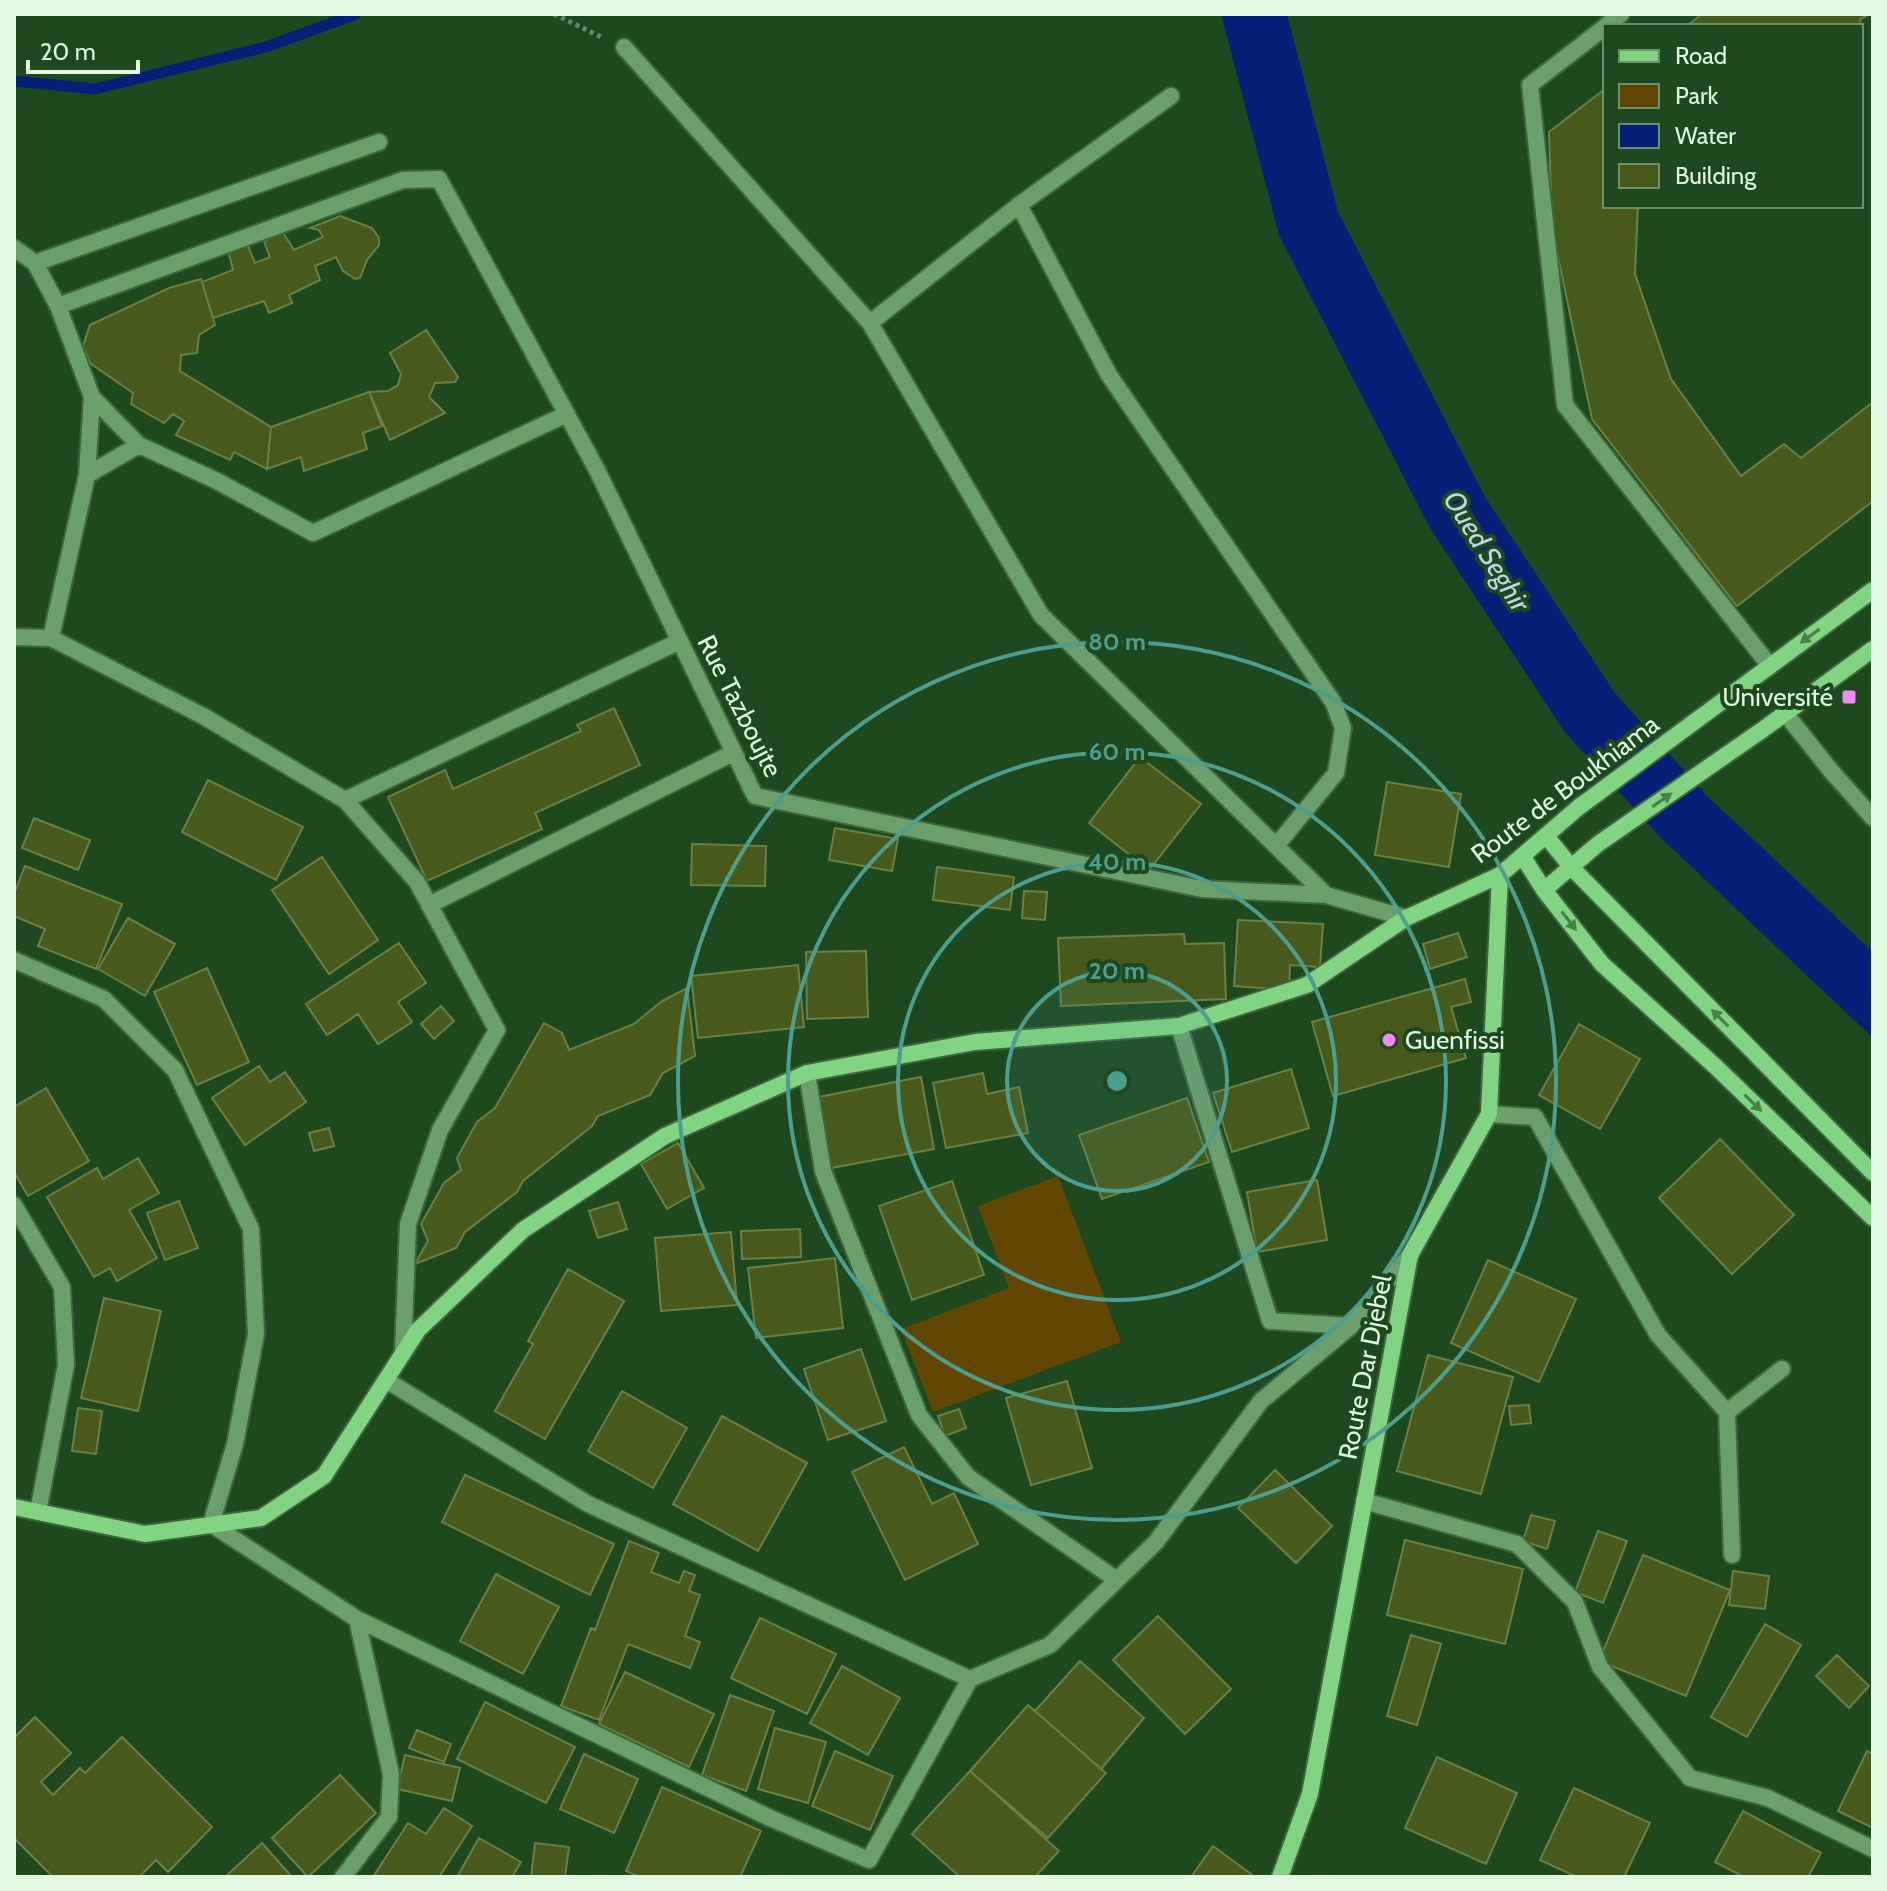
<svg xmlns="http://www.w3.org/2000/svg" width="1887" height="1891" font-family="Cabin,sans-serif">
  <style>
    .green { fill: #614701 }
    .water { fill: #052076 }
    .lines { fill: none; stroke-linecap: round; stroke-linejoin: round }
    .stream { stroke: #052076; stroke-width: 11 }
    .building { fill: #47591b; stroke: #6b7f46; stroke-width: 2 }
    .lane-casing { stroke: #3d653e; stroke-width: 20 }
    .street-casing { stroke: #3d653e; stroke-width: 20 }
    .secondary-casing { stroke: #3d653e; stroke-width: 20 }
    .path { stroke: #648965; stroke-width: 5; stroke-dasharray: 4 4; stroke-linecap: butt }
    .lane { stroke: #6b9f6b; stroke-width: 16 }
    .street { stroke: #6b9f6b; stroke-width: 16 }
    .secondary { stroke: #81d582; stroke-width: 16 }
    .oneway { fill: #468147 }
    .ring { fill: none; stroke: #4e9e90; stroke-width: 4 }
    .poi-dot { fill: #ef8bf7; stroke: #1e491f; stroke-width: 3 }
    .labels { text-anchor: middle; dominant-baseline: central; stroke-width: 8; stroke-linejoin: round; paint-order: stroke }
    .poi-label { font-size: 26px; fill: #e1fae1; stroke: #1e491f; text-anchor: end }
    .street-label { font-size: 26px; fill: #e1fae1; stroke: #1e491f }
    .water-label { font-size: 28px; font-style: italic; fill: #c6d2ea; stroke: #1e491f }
    .centre { fill: #4e9e90; stroke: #1e491f; stroke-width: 4 }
    .ring-label { font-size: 24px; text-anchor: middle; font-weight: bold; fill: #4e9e90; stroke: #1e491f; stroke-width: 8; stroke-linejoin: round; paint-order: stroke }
  </style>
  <rect width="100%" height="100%" fill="#1e491f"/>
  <!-- green -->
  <path class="green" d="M1058,1176L1121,1342L933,1412L901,1329L1009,1288L978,1206Z"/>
  <!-- water -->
  <path class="water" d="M1221,14H1287L1338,212L1485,497L1615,693L1705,794L1873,952V1038L1660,837L1564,731L1430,528L1279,235Z"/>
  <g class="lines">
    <!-- stream -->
    <path class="stream" d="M14,81L95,89L266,47L356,14"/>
  </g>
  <!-- building -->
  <path class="building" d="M1702,14H1870L1860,19L1861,26H1687Z
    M1605,89V206H1638L1635,274L1671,379L1741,476L1784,444L1801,458L1873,402V501L1737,606L1592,419L1552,228L1549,132Z
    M340,216L372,228L379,238V245L367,260L360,278L355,279L343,271L336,257L315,266L320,280L289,295L292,303L269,313L264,301L213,318L202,282L233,270L229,254L235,249L248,246L255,263L270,257L264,241L278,234H284L294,250L323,237L319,230L310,228Z
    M201,279L215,325L199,335L197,353L181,355L180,371L271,427L267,469L234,452L230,460L176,435L184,421L173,414L164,423L131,404L133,393L90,363L83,346L90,325L169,288Z
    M426,330L458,377L455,382L435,383L429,397L445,413L390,440L369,392L388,391L398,385L401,374L390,353Z
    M369,392L382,426L363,433L367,449L304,471L301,457L267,469L271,427Z
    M614,708L640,765L535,813L542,829L427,881L388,797L445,770L453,789L581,731L577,725Z
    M1140,757L1201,804L1149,870L1089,823Z
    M208,780L303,827L276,880L182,832Z
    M1387,782L1461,794L1449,867L1375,855Z
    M34,818L90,840L78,870L22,848Z
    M835,828L898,839L892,871L829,860Z
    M692,844L766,846L765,886L691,885Z
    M322,857L378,940L329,974L272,890Z
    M25,866L122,904L96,969L38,946L45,929L14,916V894Z
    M937,867L1014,877L1010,910L933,900Z
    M1024,891L1047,892L1045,920L1022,918Z
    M128,918L175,944L145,996L98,969Z
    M1238,920L1323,924L1320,967L1290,965L1289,990L1234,986Z
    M1458,933L1467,957L1430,969L1423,944Z
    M1184,934L1185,944L1224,943L1226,999L1061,1006L1058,938Z
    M399,943L426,983L398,1002L412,1022L378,1044L358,1014L327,1035L306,1004Z
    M866,951L868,1017L807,1019L806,952Z
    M798,965L804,1027L698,1038L691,976Z
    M207,968L249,1062L197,1085L154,992Z
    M1465,979L1471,1002L1451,1007L1466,1058L1333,1096L1312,1022Z
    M687,988L695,1056L663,1073L650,1095L598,1116L592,1126L523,1181L517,1192L465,1232L456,1248L415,1264L428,1241L421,1224L444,1183L461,1170L457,1158L477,1122L495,1108L544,1023L562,1033L569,1050L634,1024L662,1001Z
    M441,1006L454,1021L434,1039L421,1024Z
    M1579,1024L1640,1059L1600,1129L1539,1095Z
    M259,1066L270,1082L285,1072L306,1102L245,1145L212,1098Z
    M1291,1069L1309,1128L1232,1152L1213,1093Z
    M983,1073L987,1094L1019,1087L1028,1133L946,1148L933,1083Z
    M921,1077L934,1149L831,1168L818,1097Z
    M46,1088L89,1161L28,1196L14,1172V1107Z
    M1187,1098L1209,1162L1102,1199L1079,1135Z
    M329,1128L334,1146L314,1151L309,1133Z
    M1720,1139L1794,1215L1732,1274L1659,1198Z
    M678,1143L704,1188L667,1209L641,1164Z
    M138,1158L159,1193L129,1210L157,1258L117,1281L110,1268L94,1277L47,1197L97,1168L103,1179Z
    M1317,1180L1327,1240L1257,1252L1247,1192Z
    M952,1181L984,1275L912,1300L879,1206Z
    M179,1201L198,1248L165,1260L147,1213Z
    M618,1202L627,1229L598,1238L589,1211Z
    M800,1229L801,1257L742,1259L741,1231Z
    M731,1232L737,1305L661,1311L655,1238Z
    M835,1258L843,1328L756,1338L748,1268Z
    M1488,1260L1576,1299L1539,1382L1451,1343Z
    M568,1269L624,1301L545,1439L495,1411L533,1344L528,1341Z
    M104,1298L161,1311L138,1411L81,1398Z
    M861,1349L886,1421L828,1440L804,1369Z
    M1428,1355L1513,1377L1481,1494L1397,1471Z
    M1067,1381L1092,1468L1031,1485L1006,1398Z
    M622,1391L687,1428L653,1488L588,1451Z
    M1529,1405L1531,1423L1511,1425L1509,1406Z
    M78,1408L102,1411L96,1454L72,1451Z
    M959,1409L966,1428L945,1436L938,1416Z
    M722,1416L807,1463L758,1551L673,1504Z
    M904,1447L932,1504L954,1493L978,1544L905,1580L852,1472Z
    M1275,1470L1332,1526L1296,1563L1238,1508Z
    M465,1475L614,1544L590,1595L442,1522Z
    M1531,1515L1555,1521L1547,1549L1523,1541Z
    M1598,1531L1627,1541L1603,1603L1575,1592Z
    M1405,1540L1523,1569L1505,1644L1387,1615Z
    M629,1541L659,1553L651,1572L679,1583L684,1571L695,1575L689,1591L700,1595L685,1636L700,1642L690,1668L628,1644L599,1720L561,1706L591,1628L595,1630Z
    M1643,1555L1730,1590L1686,1696L1599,1661Z
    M1733,1571L1769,1576L1765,1609L1729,1605Z
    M496,1574L559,1607L523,1674L460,1641Z
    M1158,1616L1231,1689L1185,1734L1113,1660Z
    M760,1618L836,1654L807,1714L731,1678Z
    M1765,1624L1801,1645L1747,1737L1711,1717Z
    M1411,1635L1441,1644L1417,1725L1387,1716Z
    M1837,1655L1869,1686L1849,1708L1816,1676Z
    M1080,1661L1144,1718L1101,1769L1035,1711Z
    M842,1666L900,1698L868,1755L810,1723Z
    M625,1672L714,1714L689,1767L599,1724Z
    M730,1695L774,1711L746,1791L702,1775Z
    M485,1702L575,1747L546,1803L457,1759Z
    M1028,1705L1106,1773L1048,1838L970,1771Z
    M35,1717L71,1753L41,1782L53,1795L80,1768L85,1773L122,1737L212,1827L168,1872L156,1860L139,1877H53L14,1838V1738Z
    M775,1728L826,1742L808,1803L758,1789Z
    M417,1730L451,1744L444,1762L409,1748Z
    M835,1751L893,1776L870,1830L812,1806Z
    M1867,1751L1873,1754V1828L1838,1811Z
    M584,1754L638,1779L614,1833L560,1809Z
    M405,1755L460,1768L452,1801L397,1789Z
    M1437,1757L1517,1793L1486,1864L1405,1828Z
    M970,1771L1059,1851L1035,1877H960L912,1834Z
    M340,1775L376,1813L308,1877L272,1838Z
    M662,1787L761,1831L740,1877H640L626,1871Z
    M1574,1788L1650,1823L1624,1877H1577L1540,1860Z
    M444,1808L472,1826L439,1877H373L408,1823L426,1834Z
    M1743,1811L1821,1853L1808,1877H1744L1715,1862Z
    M479,1838L521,1862L512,1877H457Z
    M262,1843L292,1877H225Z
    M535,1843L569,1847L565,1877H531Z
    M1213,1846L1255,1877H1191Z"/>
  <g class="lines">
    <!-- lane casing -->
    <g class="lane-casing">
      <path id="lane" d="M35,263L379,142
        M58,306L403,180L439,179"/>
    </g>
    <!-- street casing -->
    <g class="street-casing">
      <path id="street" d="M1606,26L1621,14
        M1605,27L1530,85L1565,405L1770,666
        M624,47L870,323L1041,615L1326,895
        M439,179L597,470L755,796L1202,889L1326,895L1406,918
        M1019,205L1109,375L1333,702L1343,728L1336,773L1276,846
        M14,248L35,263L58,306L92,397L87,475
        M870,323L1019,205L1171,96
        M92,397L139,445
        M14,637L51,638L203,716L345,800L417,882L497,1030L440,1130L408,1224L403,1353
        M51,638L87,475L139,445L215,480L313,533L567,414
        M1785,713L1832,772L1873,818
        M345,800L680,641
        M429,905L733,753
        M14,960L104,999L175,1070L251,1229L256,1334L235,1444L211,1524L357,1619L770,1818L869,1860L970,1679
        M1179,1026L1270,1321L1351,1326
        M807,1073L823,1171L919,1415L968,1477L1117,1580
        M1489,1114L1535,1117L1658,1335L1727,1412L1732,1555
        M14,1205L62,1287L66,1365L38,1512
        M386,1380L588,1504L970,1679L1050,1645L1156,1542L1261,1401L1351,1326L1410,1255
        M1727,1412L1782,1369
        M1364,1501L1517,1544L1575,1602L1600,1667L1690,1778L1768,1798L1873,1849
        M343,1877L389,1817L391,1774L357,1619"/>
    </g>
    <!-- secondary casing -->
    <g class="secondary-casing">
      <path id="secondary" d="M1547,837L1572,868L1873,1173
        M1523,857L1544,890L1602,964L1716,1067L1873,1218
        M1544,890L1598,844L1765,728L1873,649
        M14,1507L145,1534L261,1518L324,1476L418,1330L523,1230L665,1136L807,1073L975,1042L1179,1026L1307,985L1406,918L1500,875L1579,807L1873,590
        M1280,1877L1310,1794L1410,1255L1489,1114L1500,875"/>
    </g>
    <!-- path -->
    <path class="path" d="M554,14L601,37"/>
    <!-- lane -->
    <use href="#lane" class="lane"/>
    <!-- street -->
    <use href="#street" class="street"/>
    <!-- secondary -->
    <use href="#secondary" class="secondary"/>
  </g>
  <!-- one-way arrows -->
  <defs><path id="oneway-solid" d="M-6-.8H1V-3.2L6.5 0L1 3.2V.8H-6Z" transform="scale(2)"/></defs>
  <g class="oneway">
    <use href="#oneway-solid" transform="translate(1810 636) rotate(144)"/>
    <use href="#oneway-solid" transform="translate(1662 800) rotate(-35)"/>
    <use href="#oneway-solid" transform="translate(1569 921) rotate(52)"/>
    <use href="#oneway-solid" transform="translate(1720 1018) rotate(-135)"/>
    <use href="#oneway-solid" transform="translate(1753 1103) rotate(44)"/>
  </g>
  <!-- distance rings -->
  <circle cx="1117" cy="1081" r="110" fill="#4e9e90" fill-opacity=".12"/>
  <g class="ring">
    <circle cx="1117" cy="1081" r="110"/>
    <circle cx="1117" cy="1081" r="219"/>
    <circle cx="1117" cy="1081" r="329"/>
    <circle cx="1117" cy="1081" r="439"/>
  </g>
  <!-- markers -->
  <g class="poi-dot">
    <rect x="1841" y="689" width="16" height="16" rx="4"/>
    <circle cx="1389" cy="1040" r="8"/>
  </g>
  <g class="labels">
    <!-- poi labels -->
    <g class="poi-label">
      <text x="1833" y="697">Université</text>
      <text x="1405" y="1040" text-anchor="start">Guenfissi</text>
    </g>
    <!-- street labels -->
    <g class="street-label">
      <text transform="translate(740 706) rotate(63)">Rue Tazboujte</text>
      <text transform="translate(1565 789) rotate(-37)">Route de Boukhiama</text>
      <text transform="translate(1365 1367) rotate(-79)">Route Dar Djebel</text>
    </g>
    <!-- water labels -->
    <g class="water-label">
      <text transform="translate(1487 551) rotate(58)">Oued Seghir</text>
    </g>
  </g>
  <circle cx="1117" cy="1081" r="12" class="centre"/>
  <g class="ring-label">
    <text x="1117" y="650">80 m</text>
    <text x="1117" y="760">60 m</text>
    <text x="1117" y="870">40 m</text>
    <text x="1117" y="979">20 m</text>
  </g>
  <!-- border -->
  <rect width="1887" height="1891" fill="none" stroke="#e1fae1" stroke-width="32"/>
  <!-- legend -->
  <rect x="1603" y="24" width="260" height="184" fill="#1e491f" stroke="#6c906d" stroke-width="2"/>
  <rect x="1619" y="50" width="40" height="12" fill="#81d582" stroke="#6c906d" stroke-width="2"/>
  <text x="1675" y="64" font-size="24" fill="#e1fae1">Road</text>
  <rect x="1619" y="84" width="40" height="24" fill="#614701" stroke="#6c906d" stroke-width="2"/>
  <text x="1675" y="104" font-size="24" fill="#e1fae1">Park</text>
  <rect x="1619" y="124" width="40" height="24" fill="#052076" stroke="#6c906d" stroke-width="2"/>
  <text x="1675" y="144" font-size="24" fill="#e1fae1">Water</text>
  <rect x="1619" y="164" width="40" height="24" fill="#47591b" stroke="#6c906d" stroke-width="2"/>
  <text x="1675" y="184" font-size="24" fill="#e1fae1">Building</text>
  <!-- scale -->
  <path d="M28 60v12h110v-12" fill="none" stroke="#e1fae1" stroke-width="4"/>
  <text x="40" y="60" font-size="24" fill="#e1fae1" stroke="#1e491f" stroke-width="6" paint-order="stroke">20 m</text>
</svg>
